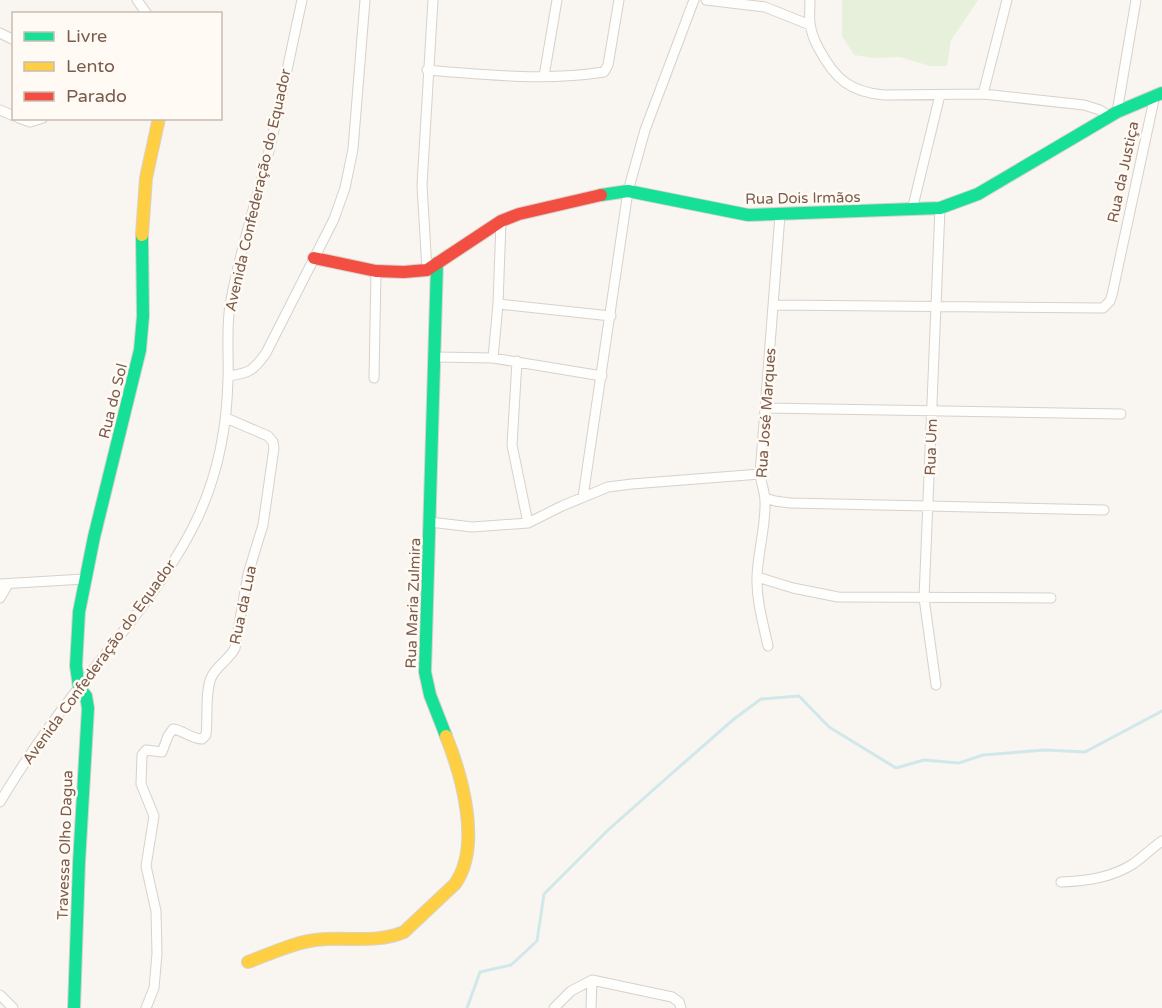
<svg xmlns="http://www.w3.org/2000/svg" width="1162" height="1008" font-family="'Varela Round',sans-serif">
  <style>
    .green { fill: #e7f0db }
    .lines { fill: none; stroke-linecap: round; stroke-linejoin: round }
    .stream { stroke: #d0e8ea; stroke-width: 3 }
    .street-casing { stroke: #d7d1cb; stroke-width: 11 }
    .fast-casing { stroke: #d9d2cb; stroke-width: 14 }
    .slow-casing { stroke: #d9d2cb; stroke-width: 14 }
    .jam-casing { stroke: #d9d2cb; stroke-width: 14 }
    .street { stroke: #fefefd; stroke-width: 9 }
    .fast { stroke: #16e098; stroke-width: 12 }
    .slow { stroke: #ffcf43; stroke-width: 12 }
    .jam { stroke: #f24e42; stroke-width: 12 }
    .labels { text-anchor: middle; dominant-baseline: central; stroke-width: 5; stroke-linejoin: round; paint-order: stroke }
    .street-label { font-size: 15px; fill: #7a5c4d; stroke: #fffaf3 }
  </style>
  <rect width="100%" height="100%" fill="#f9f5f0"/>
  <!-- green -->
  <path class="green" d="M842,0H978L951,40L947,66H930L900,57L874,58L854,55L842,36Z"/>
  <g class="lines">
    <!-- stream -->
    <path class="stream" d="M467,1008L480,972L511,965L537,941L544,894L607,831L670,775L734,719L761,699L799,696L829,727L896,768L924,760L959,763L983,755L1045,750L1085,752L1162,711"/>
    <!-- street casing -->
    <g class="street-casing">
      <path id="street" d="M137,0L147,14
        M706,0L765,7L810,25
        M810,0C810,8 809,16 810,23C811,32 815,42 819,49C835,79 850,92 884,95L983,94L1084,105L1100,110L1109,116
        M0,33L14,40
        M427,70C486,75 546,81 604,72L608,65L619,0
        M544,76L557,0
        M983,94L1007,0
        M0,110L14,116
        M1117,112L1136,0
        M19,118L30,122L43,118
        M912,210L940,95
        M427,270L422,185L433,0
        M498,304L611,316
        M774,305L1103,308L1110,301L1112,295L1155,95
        M436,357L493,358L602,376
        M493,358L498,304L501,221
        M517,361L512,445L528,523
        M228,376C250,373 253,371 266,353L334,219L345,188L353,149L365,0
        M374,378L376,271
        M766,408L1121,414
        M583,497L628,191L645,130L694,0
        M765,498L775,501L790,503L1104,510
        M430,522L472,527L528,523L562,506L608,487L632,484L760,474
        M757,577L793,588L838,597L1051,598
        M0,584L84,579
        M0,598L8,584
        M768,646C763,623 756,599 757,576C758,551 766,526 765,501C765,492 761,483 760,474L780,215
        M936,685L924,598L940,208
        M0,802C24,762 51,723 80,686C119,636 161,588 191,531C216,484 227,431 228,378C229,354 226,330 230,305C239,253 256,202 269,151C281,101 291,50 302,0
        M1061,882C1086,881 1111,878 1133,864C1143,857 1152,848 1162,841
        M0,995L13,1008
        M146,1008L154,988L157,954L156,911L146,866L154,816L141,784L142,755L146,750L162,752L168,736L173,729C183,730 191,739 202,739L206,735C208,719 205,692 211,678C216,666 229,660 235,648L248,574L263,525L274,448L273,442L268,436L226,418
        M554,1008L571,991L592,980L672,997L679,1002L681,1008
        M591,1008L592,980"/>
    </g>
    <!-- fast casing -->
    <g class="fast-casing">
      <path id="fast" d="M601,195L628,191L748,215L940,208L978,194L1117,112L1162,93
        M437,263L425,672L430,695L446,736
        M74,1008L79,863L88,708L86,696L79,687L76,666L79,612L94,537L140,350L143,316L142,235"/>
    </g>
    <!-- slow casing -->
    <g class="slow-casing">
      <path id="slow" d="M142,235L146,178L159,118
        M248,962C270,954 292,943 315,940C346,936 375,944 404,932L455,884C482,846 462,776 446,736"/>
    </g>
    <!-- jam casing -->
    <g class="jam-casing">
      <path id="jam" d="M314,258L376,271L404,272L427,270L501,221L519,214L601,195"/>
    </g>
    <!-- street -->
    <use href="#street" class="street"/>
    <!-- fast -->
    <use href="#fast" class="fast"/>
    <!-- slow -->
    <use href="#slow" class="slow"/>
    <!-- jam -->
    <use href="#jam" class="jam"/>
  </g>
  <g class="labels">
    <!-- street labels -->
    <g class="street-label">
      <text transform="translate(1123 172) rotate(-78)">Rua da Justiça</text>
      <text transform="translate(258 190) rotate(-77)">Avenida Confederação do Equador</text>
      <text transform="translate(803 198) rotate(-1)">Rua Dois Irmãos</text>
      <text transform="translate(113 401) rotate(-76)">Rua do Sol</text>
      <text transform="translate(766 413) rotate(-86)">Rua José Marques</text>
      <text transform="translate(931 447) rotate(-88)">Rua Um</text>
      <text transform="translate(413 603) rotate(-88)">Rua Maria Zulmira</text>
      <text transform="translate(243 605) rotate(-78)">Rua da Lua</text>
      <text transform="translate(99 662) rotate(-54)">Avenida Confederação do Equador</text>
      <text transform="translate(65 845) rotate(-88)">Travessa Olho Dagua</text>
    </g>
  </g>
  <!-- legend -->
  <rect x="12" y="12" width="210" height="108" fill="#fffaf3" stroke="#cabbb1" stroke-width="1.5"/>
  <rect x="24" y="32" width="30" height="9" fill="#16e098" stroke="#cabbb1" stroke-width="1.5"/>
  <text x="66" y="42" font-size="18" fill="#7a5c4d">Livre</text>
  <rect x="24" y="62" width="30" height="9" fill="#ffcf43" stroke="#cabbb1" stroke-width="1.5"/>
  <text x="66" y="72" font-size="18" fill="#7a5c4d">Lento</text>
  <rect x="24" y="92" width="30" height="9" fill="#f24e42" stroke="#cabbb1" stroke-width="1.5"/>
  <text x="66" y="102" font-size="18" fill="#7a5c4d">Parado</text>
</svg>
